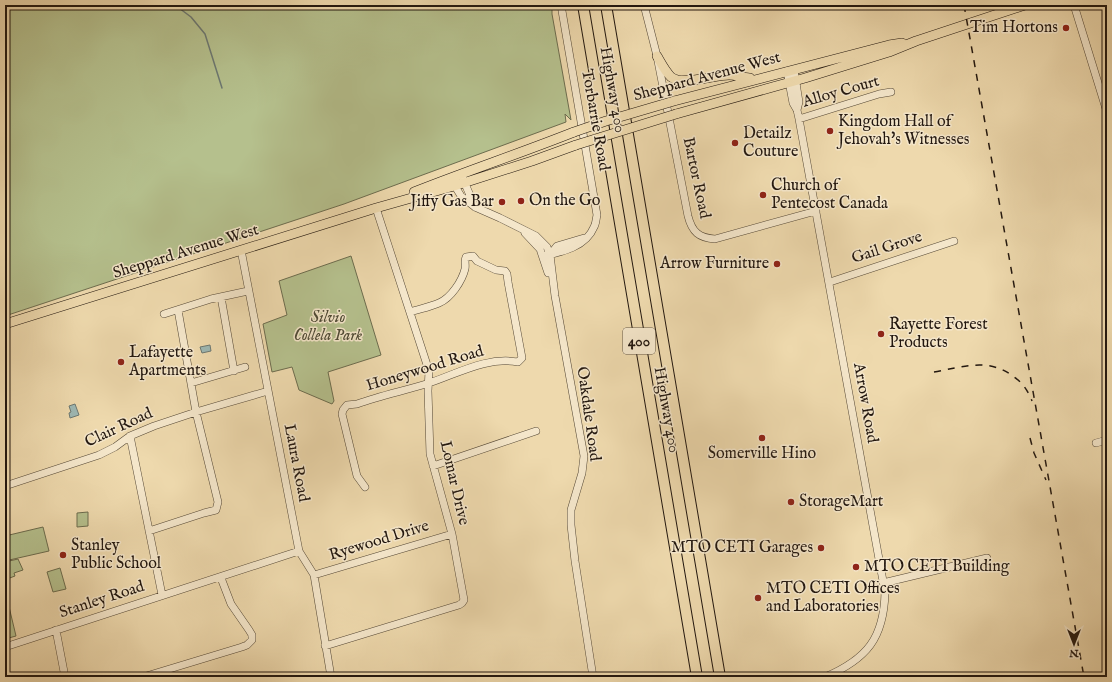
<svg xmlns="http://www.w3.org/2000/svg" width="1112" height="682" font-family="'IM FELL English',serif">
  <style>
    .green { fill: #b5c08d; stroke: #6c6c4e }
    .water { fill: #9db8b4; stroke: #6c7872 }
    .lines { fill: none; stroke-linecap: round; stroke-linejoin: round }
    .stream { stroke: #6c7872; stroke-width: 1.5 }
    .minor-casing { stroke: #554836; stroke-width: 8 }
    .major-casing { stroke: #22170f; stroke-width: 10 }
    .highway-casing { stroke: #22170f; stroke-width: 12 }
    .minor { stroke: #f4e6ca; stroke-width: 7 }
    .major { stroke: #eed9ad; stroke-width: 9 }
    .highway { stroke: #eed9ad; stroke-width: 10 }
    .rail { stroke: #22170f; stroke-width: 1.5; stroke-dasharray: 7 7; stroke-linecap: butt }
    .major-bridge-casing { stroke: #22170f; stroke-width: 10; stroke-linecap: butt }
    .major-bridge { stroke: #eed9ad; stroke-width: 9 }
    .poi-dot { fill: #8f2418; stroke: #f4e6ca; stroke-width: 1.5 }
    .labels { text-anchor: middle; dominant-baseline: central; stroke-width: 3; stroke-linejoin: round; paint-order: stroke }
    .shield { fill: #f4e6ca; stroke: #615547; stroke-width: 1 }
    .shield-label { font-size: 15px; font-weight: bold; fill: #22170f }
    .poi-label { font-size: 16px; fill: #22170f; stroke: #f4e6ca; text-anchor: start }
    .street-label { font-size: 16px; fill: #22170f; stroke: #f4e6ca }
    .park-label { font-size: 16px; font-style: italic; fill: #4e4a35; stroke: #f4e6ca }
  </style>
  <rect width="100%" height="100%" fill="#eed9ad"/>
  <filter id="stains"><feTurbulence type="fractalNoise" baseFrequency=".005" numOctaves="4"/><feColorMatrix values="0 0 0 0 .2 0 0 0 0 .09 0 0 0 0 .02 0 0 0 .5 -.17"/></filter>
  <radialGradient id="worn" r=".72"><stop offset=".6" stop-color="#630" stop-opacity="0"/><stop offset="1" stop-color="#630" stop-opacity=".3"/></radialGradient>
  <!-- green -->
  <path class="green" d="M5,5H552V14L571,120L565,114L566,122L344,204L5,316Z
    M351,256L381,355L328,372L334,401L332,404L299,390L292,367L272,372L263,324L287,315L279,281Z
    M88,512V526L77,527V513Z
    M43,527L49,551L5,561V536Z
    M18,559L23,570L14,573L15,576L7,579L5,573L6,572L5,562Z
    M60,568L66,589L53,592L47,572Z
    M5,590L16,636L5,639Z"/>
  <!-- water -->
  <path class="water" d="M210,345L211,351L202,353L200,347Z
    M75,404L79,415L70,418L69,413L71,412L69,406Z"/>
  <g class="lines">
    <!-- stream -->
    <path class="stream" d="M175,5L191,17L205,34L222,88"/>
    <!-- minor casing -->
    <g class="minor-casing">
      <path id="minor" d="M644,5L657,56L688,216C692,232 699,238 715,239L816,211
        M1074,5L1107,112
        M794,70L799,102L797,110
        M787,71L793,103L797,110L799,119L885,592C884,638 867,659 825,677
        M799,119L879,94L891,92
        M463,179L475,207
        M453,183L461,196L475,207L500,218L536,236L547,247L550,255L555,296L584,456L582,473L571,510V525L575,561L593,677
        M525,233L540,249L548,273
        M241,250L299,551L314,575L331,677
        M550,255L557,246L584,238
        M543,256C562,252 586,247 594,227C596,224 596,219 597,215L561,5
        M830,282L954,241
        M221,297L234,371
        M164,314L211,299L248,291
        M191,383L245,367
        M130,436L162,595
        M1096,443L1107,440
        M433,466L536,431
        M5,486L99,455L115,447L130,436L154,426L196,412L268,391
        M365,487L357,476L342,414L343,410L347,405L357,404C379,396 403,391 426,384C455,375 486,356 518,362L522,358L508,282L507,274L505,271L496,270L477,261L473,256L466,257C464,261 466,265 465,269C462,281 451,298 439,303C430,307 419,309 410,312
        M149,531L204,513L216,510L218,502L196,412L178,310
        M314,575L452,534
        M883,583L987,558
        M56,630L65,677
        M325,646L459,605L462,603L464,600L452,534L430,454L428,391L429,371L376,208
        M5,647L299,551
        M143,677L242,647L247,645L252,640V635L249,630L231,604L221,578
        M469,677H474"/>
    </g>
    <!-- major casing -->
    <g class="major-casing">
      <path id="major" d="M657,56C661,63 665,71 671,77C682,86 715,75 729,75C736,75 743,78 750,78
        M674,101L889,45L902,43
        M676,114L805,78L889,52L916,41L1025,5
        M414,192C467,171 521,153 574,132
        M5,324L376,208L454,186L532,161L576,145"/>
    </g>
    <!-- highway casing -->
    <g class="highway-casing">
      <path id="highway" d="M583,5L697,677
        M606,5L720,677"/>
    </g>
    <!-- minor -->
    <use href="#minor" class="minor"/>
    <!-- major -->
    <use href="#major" class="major"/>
    <!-- highway -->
    <use href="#highway" class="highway"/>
    <!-- rail -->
    <path class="rail" d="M964,5L1084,677
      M934,372C963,367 989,357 1014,377C1023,383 1028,391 1032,401
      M1030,438L1034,453L1046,480"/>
    <!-- major-bridge casing -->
    <g class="major-bridge-casing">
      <path id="major-bridge" d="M574,132L606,121L674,101
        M576,145L676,114"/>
    </g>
    <!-- major-bridge -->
    <use href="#major-bridge" class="major-bridge"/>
  </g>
  <!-- markers -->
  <g class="poi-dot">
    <circle cx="1066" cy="28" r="4"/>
    <circle cx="830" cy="131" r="4"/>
    <circle cx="735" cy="143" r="4"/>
    <circle cx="763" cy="195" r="4"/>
    <circle cx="521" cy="201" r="4"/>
    <circle cx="502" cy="202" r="4"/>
    <circle cx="777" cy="264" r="4"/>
    <circle cx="881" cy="334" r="4"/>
    <circle cx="121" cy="362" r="4"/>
    <circle cx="762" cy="438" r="4"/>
    <circle cx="791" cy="502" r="4"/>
    <circle cx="821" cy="548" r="4"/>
    <circle cx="63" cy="555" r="4"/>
    <circle cx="856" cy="567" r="4"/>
    <circle cx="758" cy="598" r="4"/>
  </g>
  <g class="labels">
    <!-- shield labels -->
    <rect class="shield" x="623" y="328" width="32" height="26" rx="3"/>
    <g class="shield-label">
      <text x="639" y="341">400</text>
    </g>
    <!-- poi labels -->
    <g class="poi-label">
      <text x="1058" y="28" text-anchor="end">Tim Hortons</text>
      <text x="838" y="122">Kingdom Hall of<tspan x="838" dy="18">Jehovah's Witnesses</tspan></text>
      <text x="743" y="134">Detailz<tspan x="743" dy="18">Couture</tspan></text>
      <text x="771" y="186">Church of<tspan x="771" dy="18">Pentecost Canada</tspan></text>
      <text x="529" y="201">On the Go</text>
      <text x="494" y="202" text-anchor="end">Jiffy Gas Bar</text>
      <text x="769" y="264" text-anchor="end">Arrow Furniture</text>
      <text x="889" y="325">Rayette Forest<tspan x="889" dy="18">Products</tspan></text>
      <text x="129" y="353">Lafayette<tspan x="129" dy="18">Apartments</tspan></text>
      <text x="762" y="454" text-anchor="middle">Somerville Hino</text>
      <text x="799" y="502">StorageMart</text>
      <text x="71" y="546">Stanley<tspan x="71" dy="18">Public School</tspan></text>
      <text x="813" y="548" text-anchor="end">MTO CETI Garages</text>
      <text x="864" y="567">MTO CETI Building</text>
      <text x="766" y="589">MTO CETI Offices<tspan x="766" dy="18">and Laboratories</tspan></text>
    </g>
    <!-- street labels -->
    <g class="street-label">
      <text transform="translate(707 77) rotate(-15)">Sheppard Avenue West</text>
      <text transform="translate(612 90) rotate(80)">Highway 400</text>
      <text transform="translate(841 92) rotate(-16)">Alloy Court</text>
      <text transform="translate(595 120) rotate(80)">Torbarrie Road</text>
      <text transform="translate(696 178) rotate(78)">Bartor Road</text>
      <text transform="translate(887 248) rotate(-18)">Gail Grove</text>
      <text transform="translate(186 252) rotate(-17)">Sheppard Avenue West</text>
      <text transform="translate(425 369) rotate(-17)">Honeywood Road</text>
      <text transform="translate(865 403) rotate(80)">Arrow Road</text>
      <text transform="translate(666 410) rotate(80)">Highway 400</text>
      <text transform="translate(588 414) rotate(82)">Oakdale Road</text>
      <text transform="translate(119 428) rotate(-25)">Clair Road</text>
      <text transform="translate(296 463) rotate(79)">Laura Road</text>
      <text transform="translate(454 483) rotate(77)">Lomar Drive</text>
      <text transform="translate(379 541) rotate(-17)">Ryewood Drive</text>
      <text transform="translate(102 600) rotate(-18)">Stanley Road</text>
    </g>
    <!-- park labels -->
    <g class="park-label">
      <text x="328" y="318">Silvio<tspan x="328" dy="18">Collela Park</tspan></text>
    </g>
  </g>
  <!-- margin -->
  <rect width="1112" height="682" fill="none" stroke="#eed9ad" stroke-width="20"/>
  <rect x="6" y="6" width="1100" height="670" fill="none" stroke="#22170f" stroke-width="2"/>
  <rect x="10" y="10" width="1092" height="662" fill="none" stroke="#22170f"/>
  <!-- north arrow -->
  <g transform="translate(1074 644) rotate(180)" stroke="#f4e6ca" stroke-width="3" paint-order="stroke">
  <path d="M0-3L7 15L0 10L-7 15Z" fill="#22170f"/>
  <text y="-6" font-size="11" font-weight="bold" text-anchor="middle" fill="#22170f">N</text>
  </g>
  <rect width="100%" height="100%" filter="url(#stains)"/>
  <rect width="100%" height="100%" fill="url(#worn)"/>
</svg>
